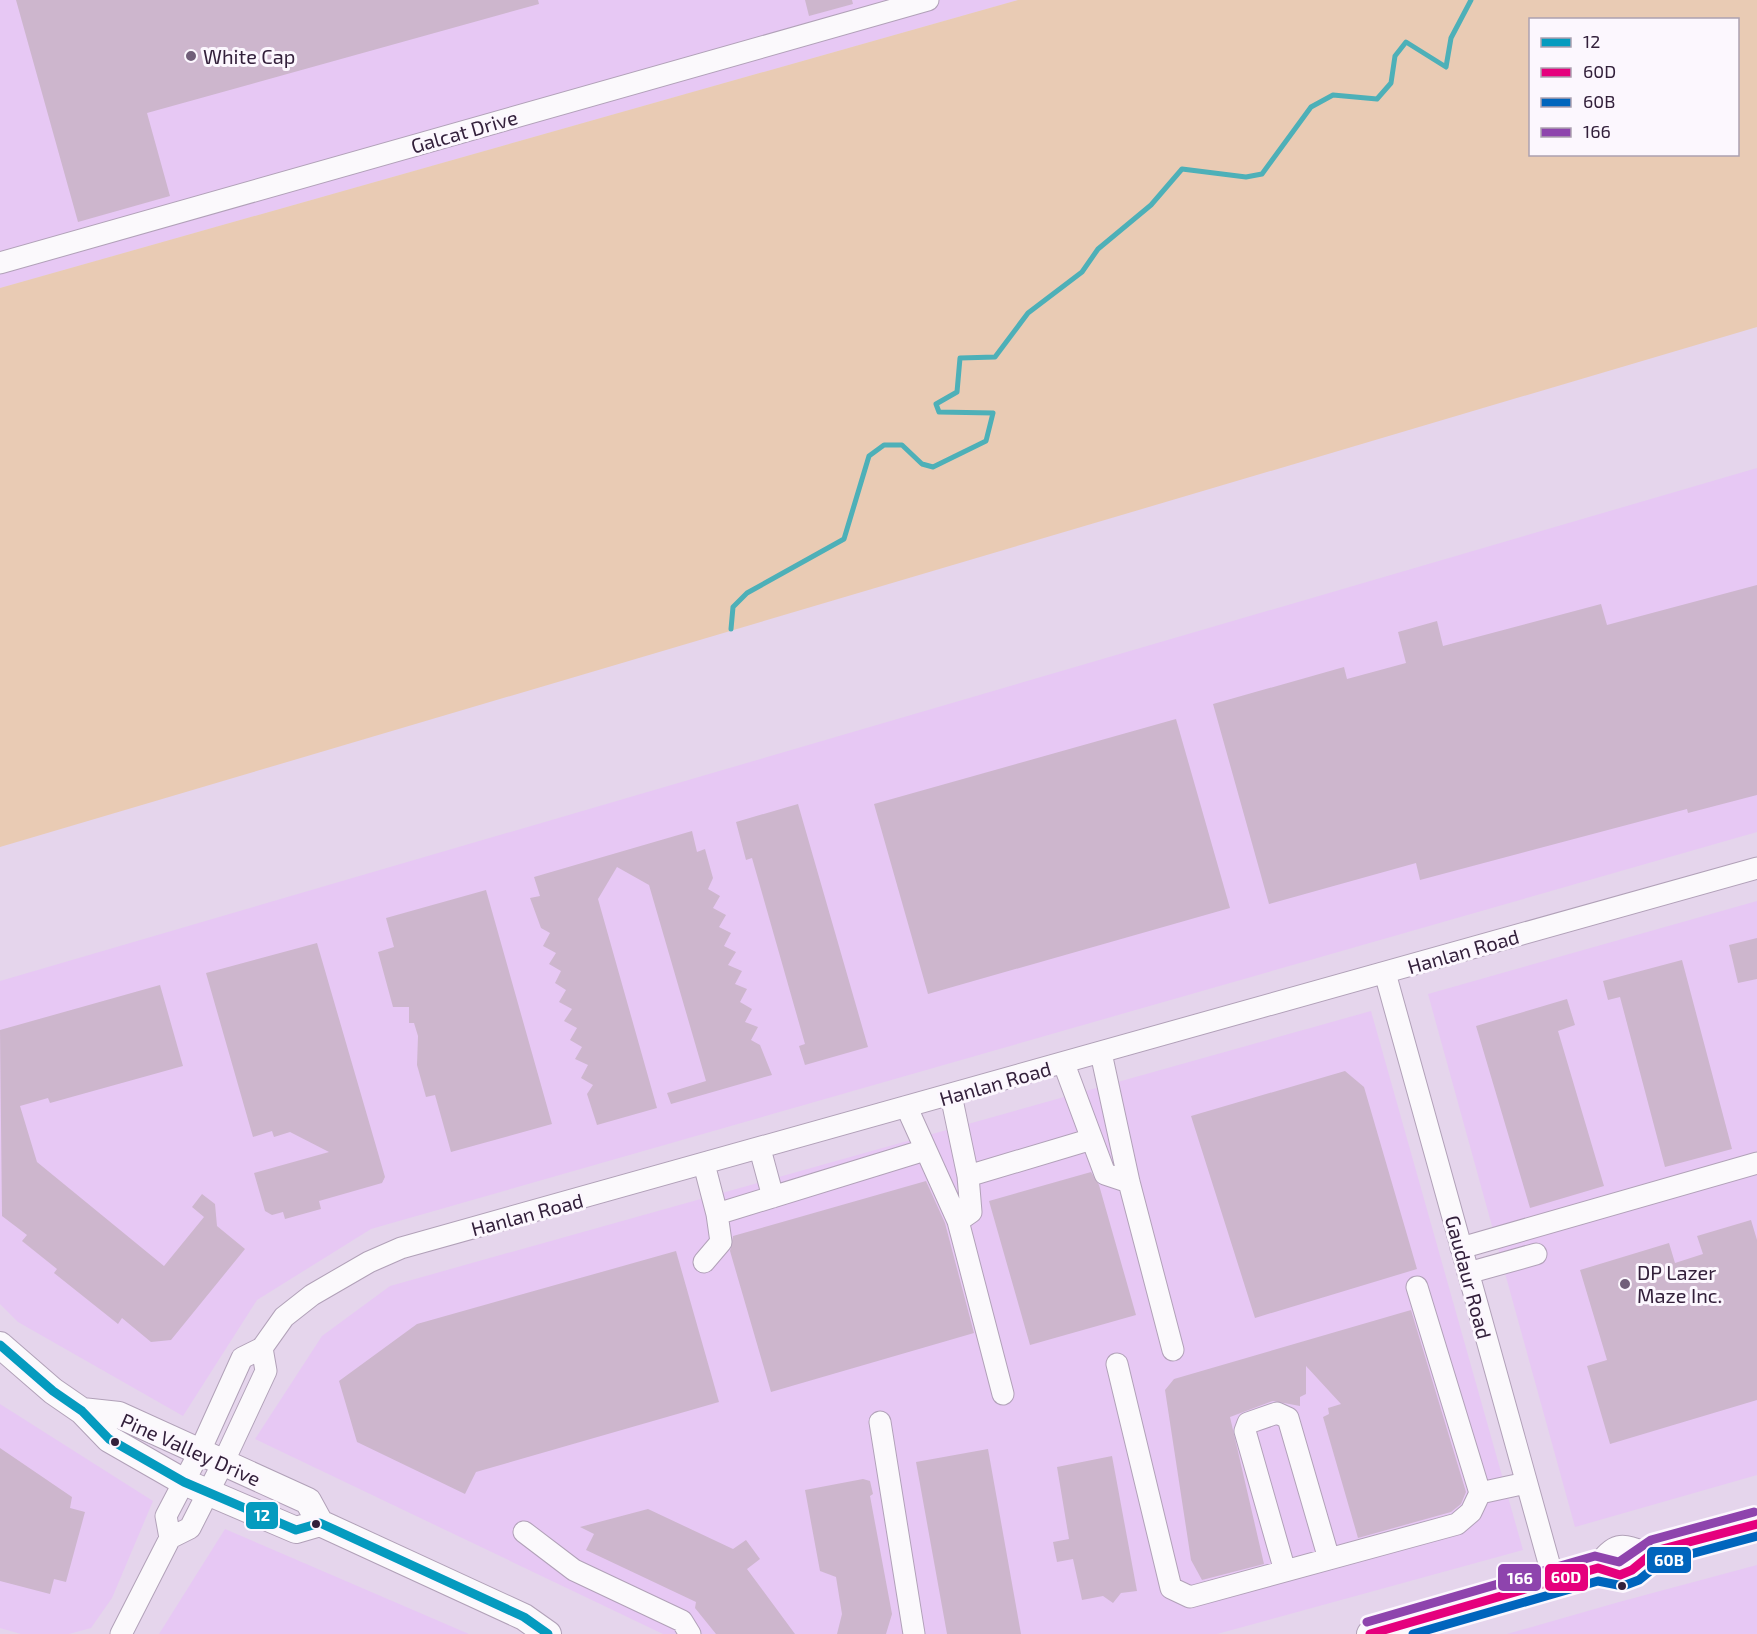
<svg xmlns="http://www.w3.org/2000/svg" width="1757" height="1634" font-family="'Exo 2',sans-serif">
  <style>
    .built { fill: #e7c8f4 }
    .green { fill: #e9cbb4; fill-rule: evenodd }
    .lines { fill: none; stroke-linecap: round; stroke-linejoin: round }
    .stream { stroke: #4db0b8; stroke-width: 5 }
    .building { fill: #cdb6cd }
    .minor-casing { stroke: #b1a1b8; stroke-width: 23 }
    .major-casing { stroke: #b1a1b8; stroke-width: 28 }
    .minor { stroke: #fbf9fc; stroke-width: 21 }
    .major { stroke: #fbf9fc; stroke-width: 26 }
    .bus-1-casing { stroke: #fcf7fe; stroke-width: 14 }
    .bus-2-casing { stroke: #fcf7fe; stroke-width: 14 }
    .bus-3-casing { stroke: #fcf7fe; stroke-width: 14 }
    .bus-4-casing { stroke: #fcf7fe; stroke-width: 14 }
    .bus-1 { stroke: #059bbf; stroke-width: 9 }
    .bus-2 { stroke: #e5007d; stroke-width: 9 }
    .bus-3 { stroke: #0065bd; stroke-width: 9 }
    .bus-4 { stroke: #8e44ad; stroke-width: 9 }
    .poi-dot { fill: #715f79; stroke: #fcf7fe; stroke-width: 2 }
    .bus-dot { fill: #33203b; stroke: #fcf7fe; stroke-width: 2 }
    .labels { text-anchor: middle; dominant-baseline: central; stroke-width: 6; stroke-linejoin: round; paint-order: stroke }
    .poi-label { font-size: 20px; fill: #33203b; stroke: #fcf7fe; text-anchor: start }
    .street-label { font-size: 20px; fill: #33203b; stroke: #fcf7fe }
    .line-badge { stroke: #fcf7fe; stroke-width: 2 }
    .badge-label { font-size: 16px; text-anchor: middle; font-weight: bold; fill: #fff }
  </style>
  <rect width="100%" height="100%" fill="#e5d5ec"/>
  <!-- built -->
  <path class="built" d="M0,0H1018L0,288Z
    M1757,468V832L371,1229L257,1300L183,1416L18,1322L0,1304V981Z
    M1757,901V1475L1575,1527L1428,994Z
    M1371,1011L1523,1550L1217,1634H663L255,1439L322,1336L390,1286Z
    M0,1404L153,1501L112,1598L91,1628L69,1634H21L0,1628Z
    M225,1529L469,1634H159Z
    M1757,1565V1634H1507L1619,1602Z"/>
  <!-- green -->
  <path class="green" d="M1018,0H1757V327L0,847V288ZM1530,20H1738V154H1530Z"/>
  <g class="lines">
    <!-- stream -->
    <path class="stream" d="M731,629L733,607L747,593L844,539L869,456L884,445H902L922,464L933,467L986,441L993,413L939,412L936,404L957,392L960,358L995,357L1028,313L1082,272L1098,249L1151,205L1182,169L1246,177L1262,174L1311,107L1333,95L1377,99L1391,83L1395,56L1406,42L1446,67L1451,38L1471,0"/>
  </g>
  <!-- building -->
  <path class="building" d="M16,0H538L539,4L147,113L170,196L78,222Z
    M805,0H852L853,4L809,16Z
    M1757,585V795L1688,813L1687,809L1420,880L1416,863L1269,904L1213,704L1344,667L1347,679L1406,663L1398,632L1437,621L1443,646L1601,604L1607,625Z
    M1176,719L1230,908L928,994L874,804Z
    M798,804L868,1047L805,1065L799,1046L805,1044L752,858L746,860L736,822Z
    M692,831L697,852L705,849L713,878L708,889L720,896L713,908L726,915L719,927L731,933L724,946L736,952L728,965L742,971L735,984L747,989L740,1002L752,1009L745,1022L758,1027L751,1040L760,1045L772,1075L671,1104L667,1093L706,1081L649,885L617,867L598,899L657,1108L597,1125L587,1094L593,1085L581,1078L588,1065L575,1059L582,1047L570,1040L577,1028L564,1021L572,1009L559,1002L566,990L555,983L561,971L549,964L556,953L543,946L550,933L541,928L530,898L540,896L534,877Z
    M486,890L552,1124L451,1152L435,1095L426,1097L417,1065L418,1036L414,1023H409V1007H393L378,952L394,947L386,918Z
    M1757,938V979L1738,983L1729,945Z
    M317,943L385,1177L382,1183L319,1201L321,1209L285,1219L283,1212L272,1215L265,1211L254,1173L329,1152L290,1132L274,1137L272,1131L253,1137L206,973Z
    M1682,960L1732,1149L1665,1167L1620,997L1608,1000L1603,981Z
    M160,985L183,1066L50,1103L48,1098L20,1106L37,1162L164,1266L204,1217L192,1207L202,1194L215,1204L217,1226L245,1249L171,1340L151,1342L122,1318L118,1324L54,1273L57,1269L22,1241L27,1235L2,1216L0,1030Z
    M1567,999L1575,1025L1558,1031L1604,1186L1530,1208L1476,1026Z
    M1345,1071L1364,1087L1417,1269L1255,1318L1191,1116Z
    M1091,1172L1099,1185L1136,1315L1030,1345L989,1201Z
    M926,1181L945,1223L974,1333L771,1392L730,1251L733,1236Z
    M1751,1220L1757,1240V1400L1610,1444L1587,1366L1607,1360L1580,1270L1669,1243L1675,1263L1703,1254L1697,1236Z
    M676,1251L719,1402L476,1472L465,1494L357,1442L339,1381L417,1324Z
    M1411,1310L1466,1492L1461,1504L1451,1512L1358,1538L1323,1417L1329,1414L1328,1408L1341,1404L1306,1366V1394L1300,1397V1406L1273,1401L1230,1417L1264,1564L1202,1580L1191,1560L1165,1390L1174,1379Z
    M0,1448L72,1497L70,1508L85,1512L66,1582L54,1579L50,1594L0,1581Z
    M988,1449L1021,1634H947L916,1462Z
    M1112,1456L1137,1591L1121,1593L1113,1603L1103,1596L1082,1600L1073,1559L1057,1562L1053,1542L1069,1539L1057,1467Z
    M863,1479L870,1481L873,1494L870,1496L892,1614L886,1634H837L842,1614L836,1577L820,1571L805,1490Z
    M648,1509L733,1549L746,1540L760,1559L747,1569L795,1634H716L695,1608L696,1602L586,1550L594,1534L580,1527Z"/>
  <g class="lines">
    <!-- minor casing -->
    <g class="minor-casing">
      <path id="minor" d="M0,263L928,0
        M1385,973L1554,1581
        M1101,1053L1129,1182L1173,1350
        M1064,1064L1105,1174L1129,1182
        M951,1095L968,1176L1092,1139
        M907,1108L958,1221L1003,1394
        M760,1149L773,1197
        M704,1164L717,1214L925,1150
        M958,1221L971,1212L968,1176
        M1461,1248L1757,1163
        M704,1262L721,1242L717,1214
        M1468,1273L1536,1254
        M1417,1287L1480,1493
        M1117,1364L1171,1588L1190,1597L1457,1524L1471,1512L1480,1493L1526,1483
        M880,1422L914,1634
        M524,1532L574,1570L682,1621L690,1634
        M170,1538L166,1516L199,1453L242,1358L262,1348L284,1317L312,1295L369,1262L401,1248L1757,868
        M1285,1571L1245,1431L1248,1423L1277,1413L1288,1418L1329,1559
        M121,1634L170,1538L190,1528L223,1463L266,1371L262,1348"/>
    </g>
    <!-- major casing -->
    <g class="major-casing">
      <path id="major" d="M0,1345L53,1391L82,1411L109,1439L184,1482L296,1530L320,1523
        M82,1411L119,1415L308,1501L320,1523L524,1617L548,1634
        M1598,1568C1617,1545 1619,1545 1647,1556
        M1370,1634L1598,1568L1620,1575L1632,1570L1655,1551L1757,1524"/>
    </g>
    <!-- minor -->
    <use href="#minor" class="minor"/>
    <!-- major -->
    <use href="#major" class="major"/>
    <!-- bus-1 casing -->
    <g class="bus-1-casing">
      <path id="bus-1" d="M0,1345L53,1391L82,1411L109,1439L184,1482L296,1530L320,1523L524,1617L548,1634"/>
    </g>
    <!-- bus-2 casing -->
    <g class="bus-2-casing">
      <path id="bus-2" d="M1370,1634L1598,1568L1620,1575L1632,1570L1655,1551L1757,1524"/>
    </g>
    <!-- bus-3 casing -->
    <g class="bus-3-casing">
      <path id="bus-3" d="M1413,1634L1598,1581L1623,1586L1639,1580L1661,1562L1757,1536"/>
    </g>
    <!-- bus-4 casing -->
    <g class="bus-4-casing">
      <path id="bus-4" d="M1367,1622L1595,1556L1619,1562L1651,1540L1754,1512"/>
    </g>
    <!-- bus-1 -->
    <use href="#bus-1" class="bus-1"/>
    <!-- bus-2 -->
    <use href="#bus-2" class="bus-2"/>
    <!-- bus-3 -->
    <use href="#bus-3" class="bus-3"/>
    <!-- bus-4 -->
    <use href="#bus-4" class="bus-4"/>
  </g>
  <!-- markers -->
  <g class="poi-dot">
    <circle cx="191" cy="56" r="6"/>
    <circle cx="1625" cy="1284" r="6"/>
  </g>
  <g class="bus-dot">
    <circle cx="115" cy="1442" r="5"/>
    <circle cx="316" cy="1524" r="5"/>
    <circle cx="1622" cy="1586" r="5"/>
  </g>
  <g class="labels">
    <!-- poi labels -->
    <g class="poi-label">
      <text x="203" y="56">White Cap</text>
      <text x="1637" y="1272">DP Lazer<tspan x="1637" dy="23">Maze Inc.</tspan></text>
    </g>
    <!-- street labels -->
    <g class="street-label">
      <text transform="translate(464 131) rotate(-16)">Galcat Drive</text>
      <text transform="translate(1463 951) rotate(-16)">Hanlan Road</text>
      <text transform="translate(995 1083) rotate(-16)">Hanlan Road</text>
      <text transform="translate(527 1214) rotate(-15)">Hanlan Road</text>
      <text transform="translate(1469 1277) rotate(75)">Gaudaur Road</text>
      <text transform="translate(191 1449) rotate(24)">Pine Valley Drive</text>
    </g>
  </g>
  <g class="line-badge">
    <rect x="245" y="1501" width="34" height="29" rx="6" fill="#059bbf"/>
    <rect x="1646" y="1546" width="46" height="28" rx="6" fill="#0065bd"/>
    <rect x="1544" y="1563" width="45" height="29" rx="6" fill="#e5007d"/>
    <rect x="1497" y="1563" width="45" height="29" rx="6" fill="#8e44ad"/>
  </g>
  <g class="badge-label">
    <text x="262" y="1521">12</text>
    <text x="1669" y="1566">60B</text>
    <text x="1566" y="1583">60D</text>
    <text x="1520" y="1584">166</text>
  </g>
  <!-- legend -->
  <rect x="1529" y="18" width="210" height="138" fill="#fcf7fe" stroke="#aca1b0" stroke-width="1.5"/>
  <rect x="1541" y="38" width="30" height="9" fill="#059bbf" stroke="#aca1b0" stroke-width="1.5"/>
  <text x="1583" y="48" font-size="18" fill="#33203b">12</text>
  <rect x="1541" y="68" width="30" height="9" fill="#e5007d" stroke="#aca1b0" stroke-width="1.5"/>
  <text x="1583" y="78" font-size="18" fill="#33203b">60D</text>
  <rect x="1541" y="98" width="30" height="9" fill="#0065bd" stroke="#aca1b0" stroke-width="1.5"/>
  <text x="1583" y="108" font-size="18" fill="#33203b">60B</text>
  <rect x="1541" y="128" width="30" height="9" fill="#8e44ad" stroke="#aca1b0" stroke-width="1.5"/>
  <text x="1583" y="138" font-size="18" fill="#33203b">166</text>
</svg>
